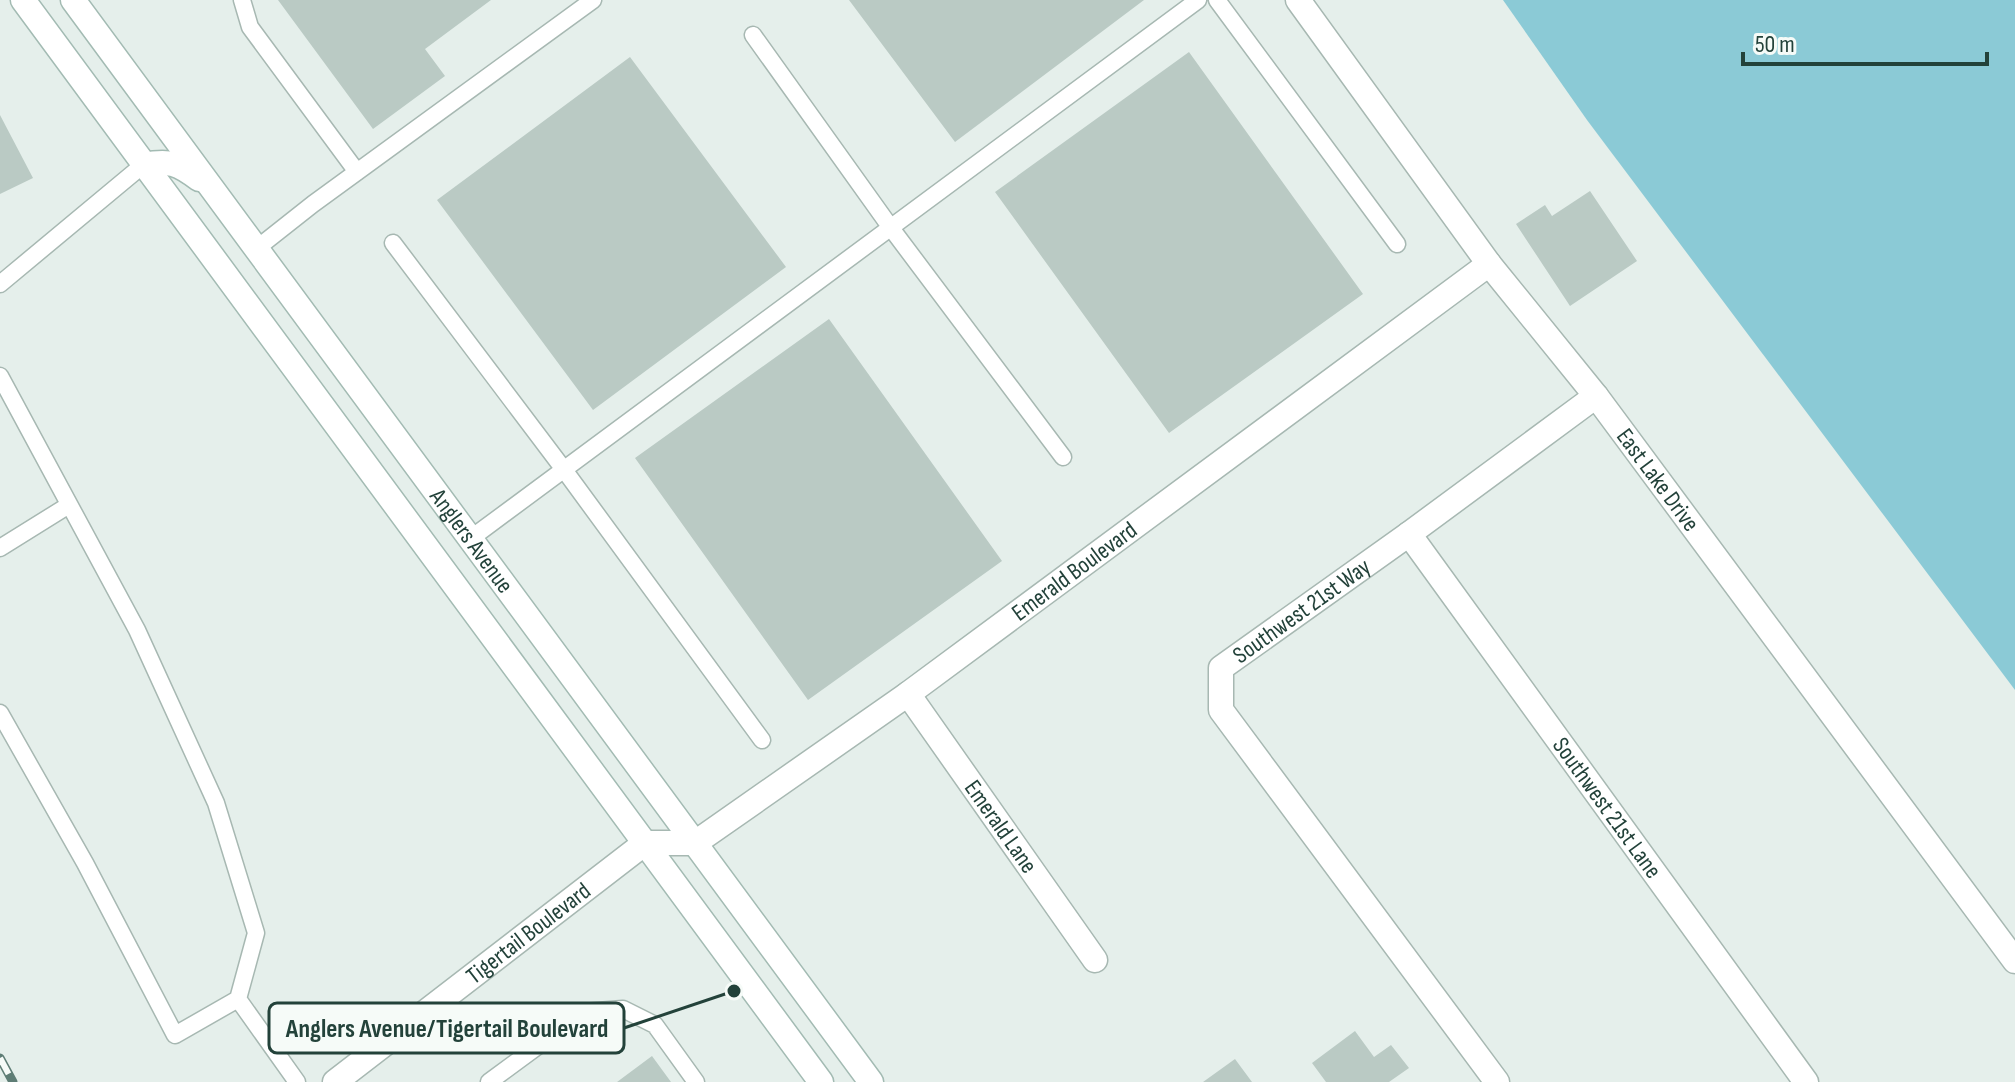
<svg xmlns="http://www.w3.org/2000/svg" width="2015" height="1082" font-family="'Sofia Sans Condensed',sans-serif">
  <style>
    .water { fill: #8bcad6 }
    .building { fill: #bacac4 }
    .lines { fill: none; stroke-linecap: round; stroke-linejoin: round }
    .lane-casing { stroke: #a7b8b2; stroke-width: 19 }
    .street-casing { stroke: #a7b8b2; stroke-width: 27 }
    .secondary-casing { stroke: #a3bbb3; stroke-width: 27 }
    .lane { stroke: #fff; stroke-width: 16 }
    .street { stroke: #fff; stroke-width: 24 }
    .secondary { stroke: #fff; stroke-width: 24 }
    .rail-casing { stroke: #5e7d75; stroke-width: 9 }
    .rail { stroke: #f6fbf8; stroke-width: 6; stroke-dasharray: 18; stroke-linecap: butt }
    .labels { text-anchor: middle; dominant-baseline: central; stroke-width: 6; stroke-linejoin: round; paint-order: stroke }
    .street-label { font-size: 24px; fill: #23423a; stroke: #f6fbf8 }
    .leader { fill: none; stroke: #23423a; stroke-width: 3 }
    .callout-dot { fill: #23423a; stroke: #f6fbf8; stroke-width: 3 }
    .callout { fill: #f6fbf8; stroke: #23423a; stroke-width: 3 }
    .callout-label { font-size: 26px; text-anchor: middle; font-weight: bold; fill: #23423a }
  </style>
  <rect width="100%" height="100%" fill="#e5efeb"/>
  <!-- water -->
  <path class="water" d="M1503,0H2015V690L1587,120Z"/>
  <!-- building -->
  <path class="building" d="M278,0H491L425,49L445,76L373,129Z
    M849,0H1144L955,142Z
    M1189,52L1363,294L1169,433L995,192Z
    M630,57L786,267L593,410L437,200Z
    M0,115L33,178L0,194Z
    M1590,191L1637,261L1570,306L1516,224L1545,205L1552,216Z
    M829,319L1002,561L808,700L635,458Z
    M1355,1031L1374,1057L1391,1045L1409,1068L1389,1082H1326L1312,1063Z
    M652,1056L671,1082H617Z
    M1235,1059L1252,1082H1203Z"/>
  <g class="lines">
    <!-- lane casing -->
    <g class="lane-casing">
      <path id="lane" d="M242,0L250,27L357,172
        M1217,0L1397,244
        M753,35L891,228L1063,457
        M393,243L565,471L762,740
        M256,249L313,204L593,0
        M0,284L143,165
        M0,376L137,630L216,803L256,933L238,999L297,1082
        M470,539L1198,0
        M0,548L69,505
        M0,713L85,863L175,1035L238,999
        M489,1082L584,1012L623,1009L655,1025L696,1082"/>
    </g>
    <!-- street casing -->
    <g class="street-casing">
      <g id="street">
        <path id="s1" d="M1298,0L1489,264L1596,396L2015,961"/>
        <path id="s2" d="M1409,534L1806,1082"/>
        <path id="s3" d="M908,694L1095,960"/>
        <path id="s4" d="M335,1082L645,843H695L908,694L1489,264"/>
        <path id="s5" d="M1497,1082L1221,710V668L1409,534L1596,396"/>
      </g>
    </g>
    <!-- secondary casing -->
    <g class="secondary-casing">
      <g id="secondary">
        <path d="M23,0L821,1082"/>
        <path id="s6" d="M73,0L871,1082"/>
        <path d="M143,165C170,160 178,163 199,179"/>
      </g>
    </g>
    <!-- lane -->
    <use href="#lane" class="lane"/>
    <!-- street -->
    <use href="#street" class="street"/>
    <!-- secondary -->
    <use href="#secondary" class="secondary"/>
    <!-- rail casing -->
    <g class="rail-casing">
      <path id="rail" d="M0,1058L13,1082"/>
    </g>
    <!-- rail -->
    <use href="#rail" class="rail"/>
  </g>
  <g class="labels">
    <!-- street labels -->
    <g class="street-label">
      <text stroke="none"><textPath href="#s1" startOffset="600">East Lake Drive</textPath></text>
      <text stroke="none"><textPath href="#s6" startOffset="672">Anglers Avenue</textPath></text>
      <text stroke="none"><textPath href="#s4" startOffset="908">Emerald Boulevard</textPath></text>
      <text stroke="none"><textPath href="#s5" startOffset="604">Southwest 21st Way</textPath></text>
      <text stroke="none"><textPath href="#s2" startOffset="338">Southwest 21st Lane</textPath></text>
      <text stroke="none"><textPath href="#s3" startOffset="162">Emerald Lane</textPath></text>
      <text stroke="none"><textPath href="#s4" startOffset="244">Tigertail Boulevard</textPath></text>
    </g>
  </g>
  <!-- callouts -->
  <path class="leader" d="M734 991L624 1028"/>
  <circle class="callout-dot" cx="734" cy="991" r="8"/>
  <rect class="callout" x="269" y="1003" width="355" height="50" rx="8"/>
  <g class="callout-label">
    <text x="447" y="1037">Anglers Avenue/Tigertail Boulevard</text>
  </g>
  <!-- scale -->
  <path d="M1743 52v12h244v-12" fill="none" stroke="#23423a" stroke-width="4"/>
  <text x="1755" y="52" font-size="24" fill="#23423a" stroke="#f6fbf8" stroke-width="6" paint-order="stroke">50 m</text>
</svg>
